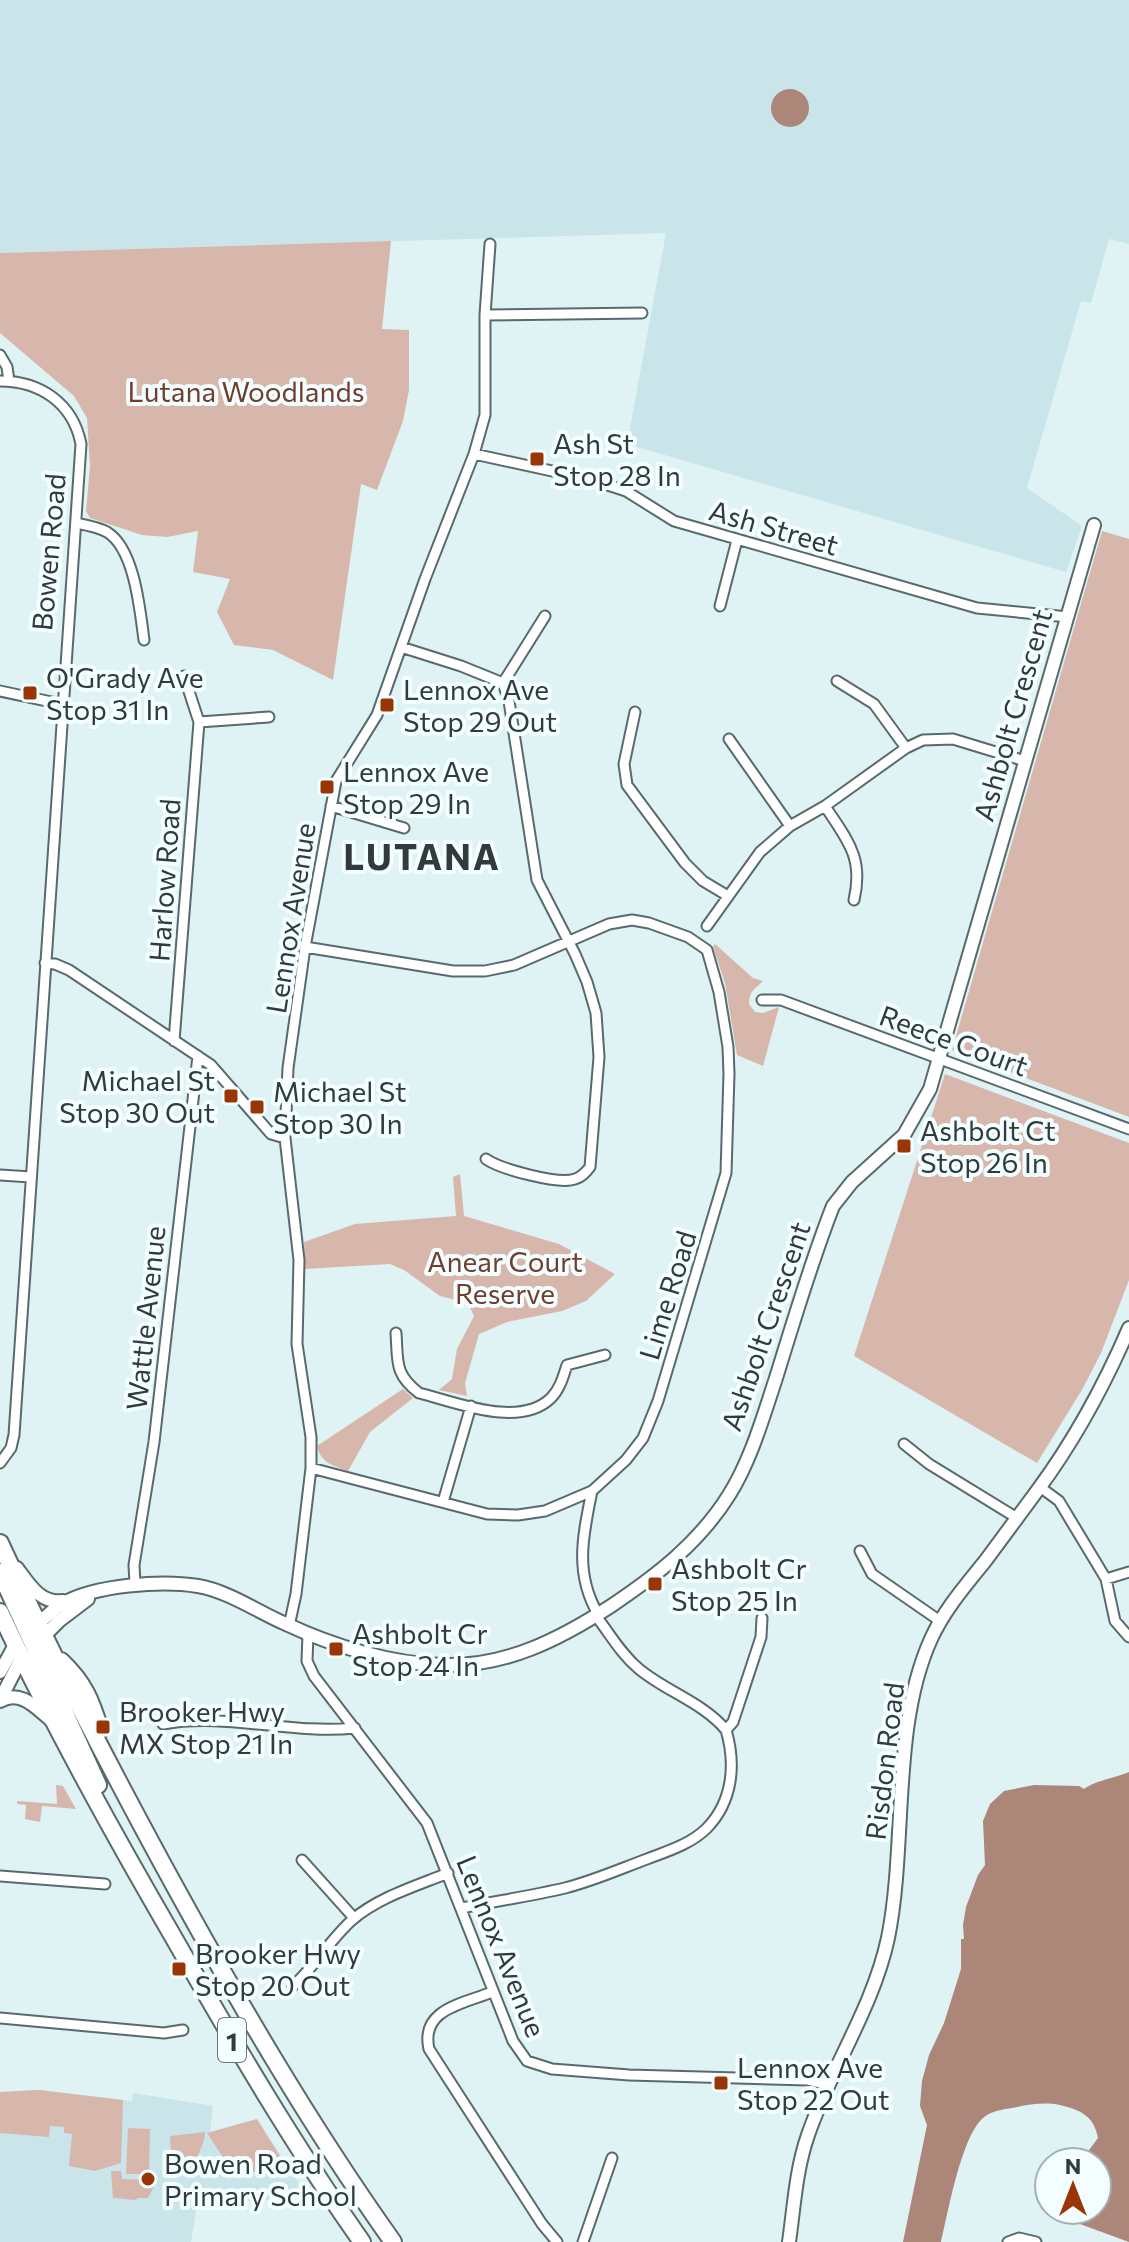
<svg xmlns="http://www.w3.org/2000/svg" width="1129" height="2242" font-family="Commissioner,sans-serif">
	<rect width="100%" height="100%" fill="#dff2f4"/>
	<path fill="#cae5e9" d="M 0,0 L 1129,0 L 1129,244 L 1109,239 L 1091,303 L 1081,301 L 1027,488 L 1082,526 L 1066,572 L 627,444 L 666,233 L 0,253 Z
		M 39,2090 L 132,2101 L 133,2093 L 213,2106 L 210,2132 L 257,2119 L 308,2197 L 197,2205 L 191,2242 L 0,2242 L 0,2092 Z"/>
	<path fill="#d7b7ac" d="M 391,241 L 382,329 L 409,330 L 409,390 L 403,421 L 377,490 L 361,484 L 333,680 L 273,650 L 234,645 L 217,612 L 230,579 L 193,572 L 198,531 L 167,537 L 142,535 L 90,518 L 86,511 L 90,466 L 87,418 L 74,396 L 0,333 L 0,253 Z
		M 1102,531 L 1129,539 L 1129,1117 L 952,1050 Z
		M 715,944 L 753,978 L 763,981 C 754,990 750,990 749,1004 L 755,1012 L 763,1013 L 779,1007 L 763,1066 L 737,1055 L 725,983 L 713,947 Z
		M 945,1074 L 1129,1143 L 1129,1280 L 1101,1353 L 1083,1388 L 1037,1463 L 854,1356 Z
		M 460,1174 L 464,1216 L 559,1244 L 615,1274 L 586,1301 L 562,1311 L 507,1322 L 479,1334 L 465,1383 L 467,1396 L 439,1390 L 452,1379 L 457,1349 L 474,1316 L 468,1303 L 440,1296 L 404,1270 L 390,1264 L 305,1269 L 304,1242 L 355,1224 L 456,1216 L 453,1177 Z
		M 403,1389 L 413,1398 L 370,1432 L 348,1471 C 332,1465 321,1463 317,1446 Z
		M 56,1785 L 63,1786 L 76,1809 L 42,1806 L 40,1822 L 25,1819 L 26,1805 L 17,1804 L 17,1801 L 57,1804 Z
		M 39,2090 L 123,2100 L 121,2163 L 95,2171 L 69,2166 L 72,2134 L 64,2133 L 64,2127 L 50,2126 L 49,2137 L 0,2133 L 0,2092 Z
		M 257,2119 L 283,2161 L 277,2164 L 264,2163 L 263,2173 L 230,2168 L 207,2133 Z
		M 128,2128 L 150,2129 L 149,2174 L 126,2174 Z
		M 205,2132 C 205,2144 198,2151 196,2163 L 177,2160 L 171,2151 L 170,2136 Z
		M 111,2171 L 121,2171 L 122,2179 L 157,2180 L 148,2198 L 138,2198 L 135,2200 L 113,2198 Z"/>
	<path fill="#ab8679" d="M771 108a19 19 0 1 1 38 0a19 19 0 1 1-38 0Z
		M 1129,1772 L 1129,2242 L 1069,2220 L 1056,2210 L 1097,2210 L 1097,2162 L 1080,2162 L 1098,2138 C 1094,2116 1081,2110 1060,2105 C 1045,2102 1031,2104 1017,2107 C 1007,2109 995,2110 987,2115 C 962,2129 948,2214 941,2242 L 903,2242 L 927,2125 L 920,2106 L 922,2081 L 929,2055 L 944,2023 L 961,1969 L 961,1939 L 964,1939 L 963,1925 L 966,1907 L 978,1875 L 985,1865 L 983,1821 L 990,1804 L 1004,1791 L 1034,1785 L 1079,1786 L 1084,1789 C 1092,1782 1117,1777 1129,1772 Z"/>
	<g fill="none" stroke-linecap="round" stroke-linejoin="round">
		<defs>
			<path id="street" d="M 485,315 L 642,313
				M 0,355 L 7,367 L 9,381
				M 0,381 C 40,381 73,403 81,444 L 14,1435 L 11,1448 L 0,1463
				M 474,454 L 589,479 L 626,491 L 674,521 L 977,608 L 1068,617
				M 76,523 C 86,525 98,527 107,532 C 135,549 140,611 144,640
				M 720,606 L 737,540
				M 401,647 L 461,666 L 503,683 L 509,701 L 537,880 L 575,954 L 587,982 L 596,1013 L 599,1057 L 590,1167 C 586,1172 582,1177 575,1179 C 559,1185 500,1169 486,1159
				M 837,681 L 874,704 L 906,748
				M 503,683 L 545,616
				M 0,691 L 61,704
				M 635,712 L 624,764 L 627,785 L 685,863 L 703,881 L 728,896
				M 199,722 L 269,717
				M 729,739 L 790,826
				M 331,806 L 404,828
				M 825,806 C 847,840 864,857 854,900
				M 707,926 L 760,852 L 790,826 L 825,806 L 906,748 L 923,740 L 953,739 L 1025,761
				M 305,947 L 453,971 L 485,971 L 514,965 L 609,924 L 632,920 L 649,923 L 688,937 L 707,950 L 719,992 L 728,1047 L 729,1074 L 726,1173 L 658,1401 L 643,1438 L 626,1460 L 592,1491 L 545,1511 L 518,1515 L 487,1514 L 311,1468
				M 45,963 L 55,964 L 69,970 L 211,1065 L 271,1134 L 285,1138
				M 762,1000 L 781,1000 L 1129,1129
				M 174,1041 L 199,722 L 184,676
				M 0,1175 L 31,1177
				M 396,1333 C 398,1361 394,1374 419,1393 C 456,1402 519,1429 551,1398 C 560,1389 563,1377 567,1365 L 605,1355
				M 904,1444 L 929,1464 L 1017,1518
				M 1040,1487 L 1059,1501 L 1106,1579 L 1115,1621 L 1129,1637
				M 592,1491 C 583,1535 574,1573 598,1614
				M 443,1502 L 471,1406
				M 860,1551 L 872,1574 L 940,1621
				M 1106,1579 L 1129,1572
				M 135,1584 L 134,1565 L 154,1442 L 198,1056
				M 596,1616 C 610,1634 621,1654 639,1669 C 667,1692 702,1702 726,1730
				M 289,1626 L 296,1594 L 311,1468 L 311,1437 L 297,1344 L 299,1260 L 285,1138 L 288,1068 L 305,947 L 336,781 L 377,715 L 425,579 L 474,454 L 485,415 L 485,315 L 490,244
				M 308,1634 L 307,1661 L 314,1676 L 427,1823 L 513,2041 L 527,2061 L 552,2069 L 629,2075 L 808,2080 L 829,2085
				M 163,1724 C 226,1712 291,1735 355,1728
				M 302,1860 L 354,1918
				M 0,1876 L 105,1884
				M 462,1908 C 496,1901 531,1896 565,1888 C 593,1881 620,1869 647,1859 C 668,1851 691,1844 707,1828 C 733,1801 736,1764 726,1730 L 733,1722 L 761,1637 L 762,1618
				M 293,1986 C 315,1966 330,1940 352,1920 C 379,1897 416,1886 448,1873
				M 492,1992 C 463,2004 420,2009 429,2049 L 542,2224 L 557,2242
				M 0,2018 L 164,2033 L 183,2030
				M 583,2242 L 612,2158
				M 1008,2242 L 1019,2238 L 1036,2242"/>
			<path id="secondary" d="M 17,1568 C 29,1584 40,1604 63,1601
				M 39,1623 C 46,1617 53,1609 62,1604 C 94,1585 162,1580 198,1586 C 228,1591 258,1612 286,1624 C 333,1646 391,1664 443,1665 C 506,1667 560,1639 611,1606 C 657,1575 699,1543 729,1495 C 751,1460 763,1417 776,1378 C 794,1320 811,1262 833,1206 L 852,1182 L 904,1135 L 930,1089 L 1094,525
				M 44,1636 L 59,1621 L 88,1599
				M 0,1672 L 15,1645
				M 0,1700 L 22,1657
				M 0,1701 C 21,1689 36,1708 52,1721
				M 789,2242 C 794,2207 796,2169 808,2135 C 831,2068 873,2008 888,1938 C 907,1844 891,1727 931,1639 C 944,1610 966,1585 986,1560 C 1003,1537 1020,1514 1037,1491 C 1074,1441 1104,1386 1129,1328"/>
			<path id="highway" d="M 0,1543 C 50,1652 105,1758 162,1863 C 233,1993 307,2121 393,2242
				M 0,1572 L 98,1785
				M 0,1612 C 51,1722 110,1828 171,1933 C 231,2038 292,2143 362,2242
				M 61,1661 C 84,1683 91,1700 100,1730"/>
		</defs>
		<use href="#street" stroke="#596a6c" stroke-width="13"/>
		<use href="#secondary" stroke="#596a6c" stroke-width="16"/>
		<use href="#highway" stroke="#596a6c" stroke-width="20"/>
		<use href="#street" stroke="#fff" stroke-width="9"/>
		<use href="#secondary" stroke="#fff" stroke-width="12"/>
		<use href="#highway" stroke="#fff" stroke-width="16"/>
	</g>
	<g fill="#9a3505" stroke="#f2feff" stroke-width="3">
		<rect x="529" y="451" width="16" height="16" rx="4"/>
		<rect x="22" y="685" width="16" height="16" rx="4"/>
		<rect x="379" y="697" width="16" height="16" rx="4"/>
		<rect x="319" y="779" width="16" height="16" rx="4"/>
		<rect x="223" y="1088" width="16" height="16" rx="4"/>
		<rect x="249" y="1099" width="16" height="16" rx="4"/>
		<rect x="896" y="1138" width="16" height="16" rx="4"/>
		<rect x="647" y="1576" width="16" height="16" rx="4"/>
		<rect x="328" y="1641" width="16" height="16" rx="4"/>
		<rect x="95" y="1719" width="16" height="16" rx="4"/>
		<rect x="171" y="1961" width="16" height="16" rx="4"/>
		<rect x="713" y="2075" width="16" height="16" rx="4"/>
		<circle cx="148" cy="2179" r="8"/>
	</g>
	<g text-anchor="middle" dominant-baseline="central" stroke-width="8" stroke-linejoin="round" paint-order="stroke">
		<rect fill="#f2feff" stroke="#6c7576" stroke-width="2" x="218" y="2018" width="28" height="44" rx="6"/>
		<g font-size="26" font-weight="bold" fill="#323a3b">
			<text x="232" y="2040">1</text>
		</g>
		<g font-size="28" fill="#723e2b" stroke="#f2feff">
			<text x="246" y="391">Lutana Woodlands</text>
			<text x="505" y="1261">Anear Court<tspan x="505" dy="32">Reserve</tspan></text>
		</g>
		<g font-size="28" fill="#323a3b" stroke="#f2feff" text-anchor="start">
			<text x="553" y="443">Ash St<tspan x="553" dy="32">Stop 28 In</tspan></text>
			<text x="46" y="677">O'Grady Ave<tspan x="46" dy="32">Stop 31 In</tspan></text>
			<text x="403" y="689">Lennox Ave<tspan x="403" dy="32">Stop 29 Out</tspan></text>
			<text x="343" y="771">Lennox Ave<tspan x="343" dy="32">Stop 29 In</tspan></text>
			<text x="215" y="1080" text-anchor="end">Michael St<tspan x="215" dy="32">Stop 30 Out</tspan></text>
			<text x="273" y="1091">Michael St<tspan x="273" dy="32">Stop 30 In</tspan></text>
			<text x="920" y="1130">Ashbolt Ct<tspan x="920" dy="32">Stop 26 In</tspan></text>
			<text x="671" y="1568">Ashbolt Cr<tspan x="671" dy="32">Stop 25 In</tspan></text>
			<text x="352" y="1633">Ashbolt Cr<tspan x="352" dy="32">Stop 24 In</tspan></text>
			<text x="119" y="1711">Brooker Hwy<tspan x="119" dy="32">MX Stop 21 In</tspan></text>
			<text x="195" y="1953">Brooker Hwy<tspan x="195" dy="32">Stop 20 Out</tspan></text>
			<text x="737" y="2067">Lennox Ave<tspan x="737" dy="32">Stop 22 Out</tspan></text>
			<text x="164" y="2163">Bowen Road<tspan x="164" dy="32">Primary School</tspan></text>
		</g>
		<g font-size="28" fill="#323a3b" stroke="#f2feff">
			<text transform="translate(774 527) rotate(16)">Ash Street</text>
			<text transform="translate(48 552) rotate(-85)">Bowen Road</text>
			<text transform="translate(1012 715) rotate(-74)">Ashbolt Crescent</text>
			<text transform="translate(164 880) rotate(-86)">Harlow Road</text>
			<text transform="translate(290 918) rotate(-81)">Lennox Avenue</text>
			<text transform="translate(954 1040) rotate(20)">Reece Court</text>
			<text transform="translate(667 1295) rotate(-73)">Lime Road</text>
			<text transform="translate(145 1318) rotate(-84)">Wattle Avenue</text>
			<text transform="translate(765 1326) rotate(-71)">Ashbolt Crescent</text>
			<text transform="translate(884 1761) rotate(-83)">Risdon Road</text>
			<text transform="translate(502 1946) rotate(68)">Lennox Avenue</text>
		</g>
		<g font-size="36" font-weight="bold" letter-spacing="2" fill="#323a3b" stroke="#f2feff">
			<text x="422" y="855">LUTANA</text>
		</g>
	</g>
	<g transform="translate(1073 2186)"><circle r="38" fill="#f2feff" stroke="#a5b0b1" stroke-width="2"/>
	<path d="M0-6L14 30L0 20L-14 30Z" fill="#9a3505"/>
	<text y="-12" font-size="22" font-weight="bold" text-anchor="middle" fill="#323a3b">N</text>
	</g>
</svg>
